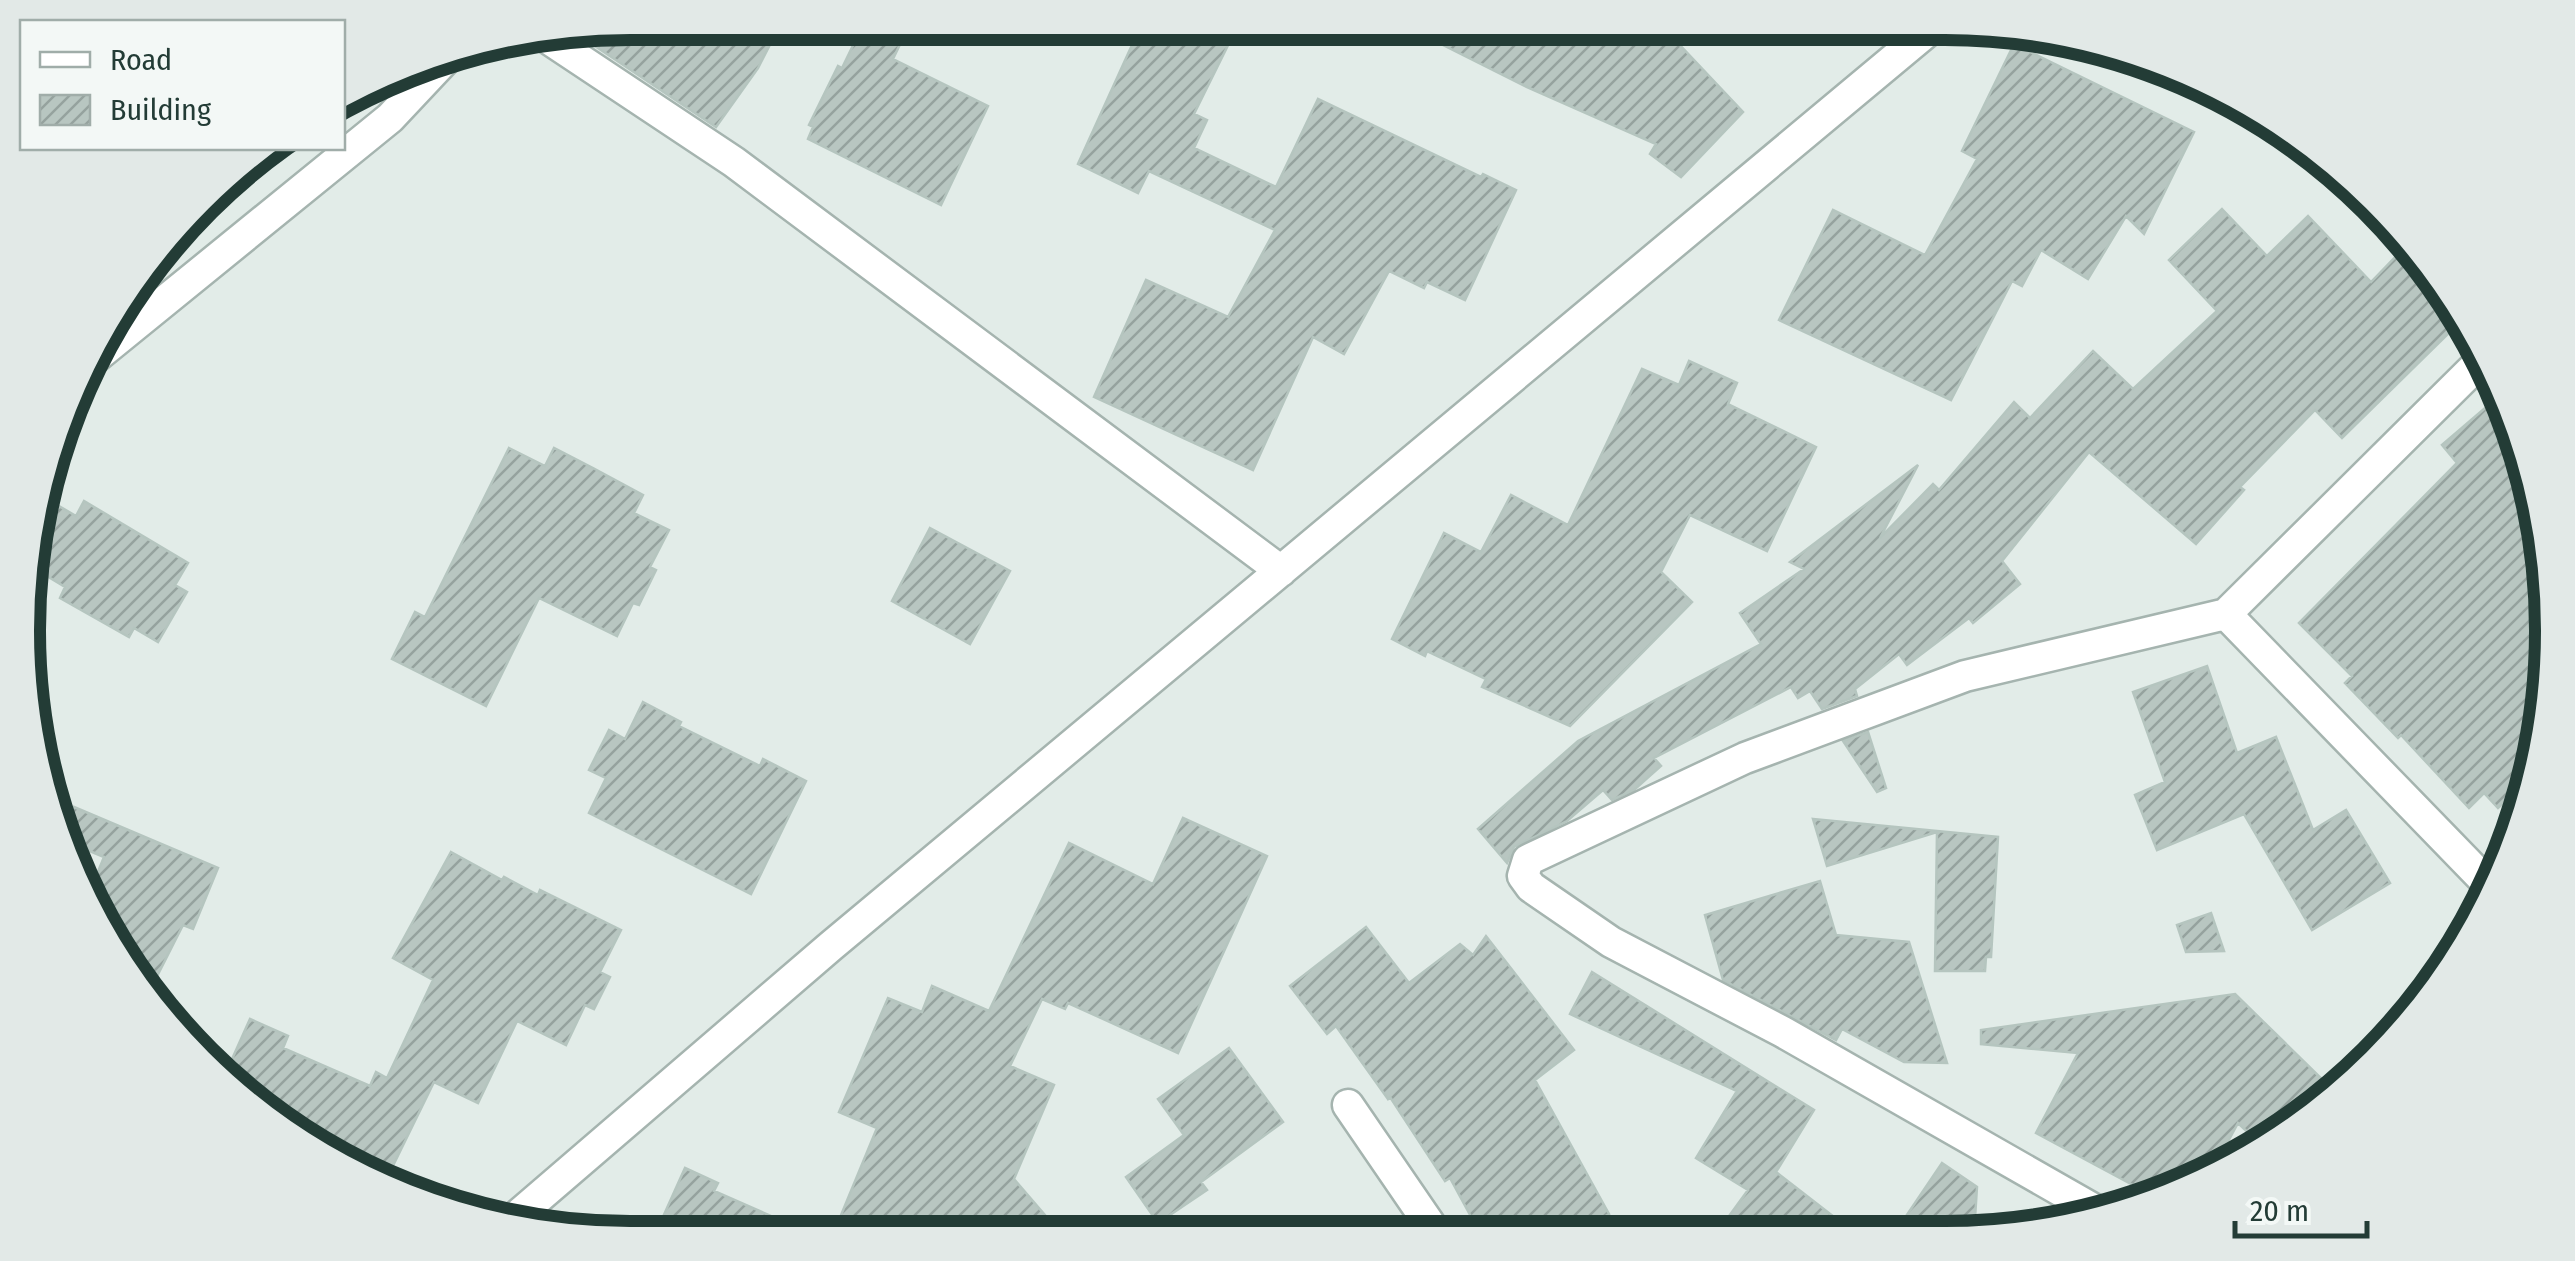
<svg xmlns="http://www.w3.org/2000/svg" width="2575" height="1261" font-family="'Fira Sans Condensed',sans-serif">
	<defs>
		<pattern id="building-hatch" width="6" height="6" patternUnits="userSpaceOnUse" patternTransform="scale(2.5)"><rect width="6" height="6" fill="#b8c6c1"/><path d="M-1 1l2-2M0 6l6-6M5 7l2-2" fill="none" stroke="#95a29e"/></pattern>
	</defs>
	<rect width="100%" height="100%" fill="#e2ece8"/>
	<path fill="url(#building-hatch)" stroke="#b5c5bf" stroke-width="2.5" d="M 630,22 L 664,23 L 781,23 L 758,68 L 716,127 L 574,32 Z
		M 864,23 L 902,40 L 893,59 L 988,106 L 941,205 L 808,139 L 813,127 L 809,125 L 838,66 L 842,68 Z
		M 1142,23 L 1239,23 L 1194,114 L 1207,120 L 1194,148 L 1276,187 L 1318,99 L 1481,177 L 1483,174 L 1516,190 L 1465,300 L 1427,282 L 1424,288 L 1389,271 L 1344,354 L 1313,337 L 1253,470 L 1094,397 L 1146,280 L 1228,317 L 1275,230 L 1149,171 L 1138,193 L 1078,164 Z
		M 1399,23 L 1659,23 L 1743,112 L 1681,177 L 1650,154 L 1656,144 L 1527,87 Z
		M 2014,44 L 2194,132 L 2144,234 L 2126,216 L 2088,279 L 2041,250 L 2022,286 L 2012,281 L 1951,400 L 1779,320 L 1833,210 L 1925,255 L 1977,159 L 1962,151 Z
		M 2222,209 L 2267,256 L 2308,216 L 2371,282 L 2403,249 L 2425,270 L 2457,325 L 2342,438 L 2315,410 L 2240,487 L 2244,490 L 2196,544 L 2089,452 L 2002,561 L 2020,584 L 1973,623 L 1969,618 L 1907,665 L 1899,654 L 1855,689 L 1857,696 L 1822,709 L 1810,691 L 1798,698 L 1791,687 L 1654,758 L 1661,766 L 1634,790 L 1612,800 L 1603,790 L 1567,821 L 1514,847 L 1507,863 L 1478,829 L 1578,741 L 1761,644 L 1740,613 L 1804,569 L 1790,562 L 1918,465 L 1880,538 L 1933,484 L 1939,490 L 2014,402 L 2030,418 L 2093,351 L 2133,389 L 2217,311 L 2169,260 Z
		M 1689,361 L 1737,383 L 1728,404 L 1816,447 L 1767,551 L 1690,515 L 1661,572 L 1692,602 L 1570,726 L 1482,687 L 1486,679 L 1427,651 L 1425,656 L 1392,639 L 1444,533 L 1481,552 L 1511,495 L 1568,525 L 1642,369 L 1679,385 Z
		M 2498,397 L 2520,435 L 2551,670 L 2520,788 L 2498,808 L 2484,793 L 2469,808 L 2401,735 L 2398,738 L 2345,683 L 2352,676 L 2299,623 L 2457,463 L 2442,445 Z
		M 509,448 L 545,466 L 554,448 L 593,468 L 643,495 L 634,513 L 669,530 L 650,567 L 656,570 L 639,605 L 633,603 L 617,636 L 539,598 L 486,706 L 392,659 L 415,612 L 425,617 Z
		M 40,495 L 76,516 L 84,501 L 188,563 L 175,585 L 187,592 L 158,642 L 134,628 L 129,637 L 60,598 L 65,587 L 42,573 L 49,560 L 33,550 L 34,511 Z
		M 930,528 L 1010,571 L 970,644 L 892,601 Z
		M 2207,666 L 2237,753 L 2276,737 L 2313,830 L 2346,810 L 2390,883 L 2312,930 L 2244,814 L 2157,850 L 2135,795 L 2165,782 L 2133,692 Z
		M 643,702 L 681,722 L 679,726 L 760,766 L 763,759 L 806,781 L 751,894 L 589,813 L 606,778 L 589,770 L 609,730 L 625,739 Z
		M 1868,732 L 1886,788 L 1877,792 L 1843,741 Z
		M 74,807 L 218,868 L 193,929 L 183,925 L 150,990 L 86,901 L 104,857 L 68,842 L 64,830 Z
		M 1183,818 L 1267,856 L 1178,1053 L 1068,1003 L 1065,1009 L 1042,999 L 1010,1066 L 1054,1085 L 1014,1179 L 1063,1236 L 832,1237 L 877,1128 L 839,1112 L 888,998 L 922,1012 L 932,986 L 989,1011 L 1069,843 L 1153,884 Z
		M 1813,819 L 1998,837 L 1991,957 L 1986,957 L 1985,971 L 1935,971 L 1937,832 L 1827,866 Z
		M 451,852 L 502,880 L 504,877 L 538,895 L 540,890 L 621,930 L 600,972 L 610,977 L 594,1009 L 585,1005 L 566,1045 L 517,1021 L 478,1103 L 434,1082 L 385,1182 L 362,1176 L 224,1077 L 250,1019 L 288,1036 L 283,1048 L 370,1086 L 376,1072 L 387,1078 L 433,980 L 393,958 Z
		M 1820,881 L 1836,935 L 1909,942 L 1947,1063 L 1904,1062 L 1842,1029 L 1836,1040 L 1723,980 L 1705,915 Z
		M 2211,913 L 2224,951 L 2186,952 L 2177,925 Z
		M 1366,927 L 1409,983 L 1460,944 L 1473,955 L 1486,936 L 1574,1050 L 1535,1080 L 1609,1214 L 1573,1235 L 1481,1235 L 1450,1178 L 1445,1181 L 1390,1097 L 1388,1099 L 1336,1026 L 1327,1034 L 1290,986 Z
		M 1592,972 L 1814,1110 L 1776,1172 L 1856,1234 L 1716,1234 L 1748,1190 L 1696,1158 L 1737,1091 L 1570,1014 Z
		M 2235,994 L 2329,1086 L 2292,1126 L 2260,1144 L 2238,1123 L 2211,1173 L 2177,1192 L 2157,1198 L 2036,1133 L 2078,1053 L 1981,1044 L 1981,1030 Z
		M 1229,1048 L 1283,1122 L 1201,1182 L 1207,1190 L 1158,1223 L 1126,1177 L 1184,1135 L 1158,1099 Z
		M 1942,1163 L 1977,1187 L 1974,1234 L 1894,1234 Z
		M 685,1168 L 718,1183 L 714,1191 L 819,1237 L 654,1237 Z"/>
	<g fill="none" stroke-linecap="round" stroke-linejoin="round">
		<defs>
			<path id="minor" d="M 546,37 L 734,162 L 1281,571
				M 91,361 L 390,118 L 452,52
				M 2226,614 L 2493,889
				M 1348,1105 L 1437,1235
				M 2100,1213 L 1783,1032 L 1611,942 L 1531,887 L 1523,876 L 1528,860 L 1745,758 L 1965,676 L 2226,614 L 2479,363
				M 516,1217 L 831,946 L 1936,24"/>
		</defs>
		<use href="#minor" stroke="#a5b4af" stroke-width="35"/>
		<use href="#minor" stroke="#fff" stroke-width="30"/>
	</g>
	<path d="M0 0H2575V1261H0ZM630 40H1945A590 590 0 0 1 2535 630V631A590 590 0 0 1 1945 1221H630A590 590 0 0 1 40 631V630A590 590 0 0 1 630 40Z" fill="#e2e9e7" fill-rule="evenodd"/>
	<path fill="none" stroke="#233c36" stroke-width="12" d="M630 40H1945A590 590 0 0 1 2535 630V631A590 590 0 0 1 1945 1221H630A590 590 0 0 1 40 631V630A590 590 0 0 1 630 40Z"/>
	<rect x="20" y="20" width="325" height="130" fill="#f3f8f6" stroke="#a0ada9" stroke-width="2.5"/>
	<rect x="40" y="52" width="50" height="15" fill="#ffffff" stroke="#a0ada9" stroke-width="2.5"/>
	<text x="110" y="70" font-size="30" fill="#233c36">Road</text>
	<rect x="40" y="95" width="50" height="30" fill="url(#building-hatch)" stroke="#a0ada9" stroke-width="2.5"/>
	<text x="110" y="120" font-size="30" fill="#233c36">Building</text>
	<path d="M2235 1221v15h132v-15" fill="none" stroke="#233c36" stroke-width="5"/>
	<text x="2250" y="1221" font-size="30" fill="#233c36" stroke="#f3f8f6" stroke-width="8" paint-order="stroke">20 m</text>
</svg>
